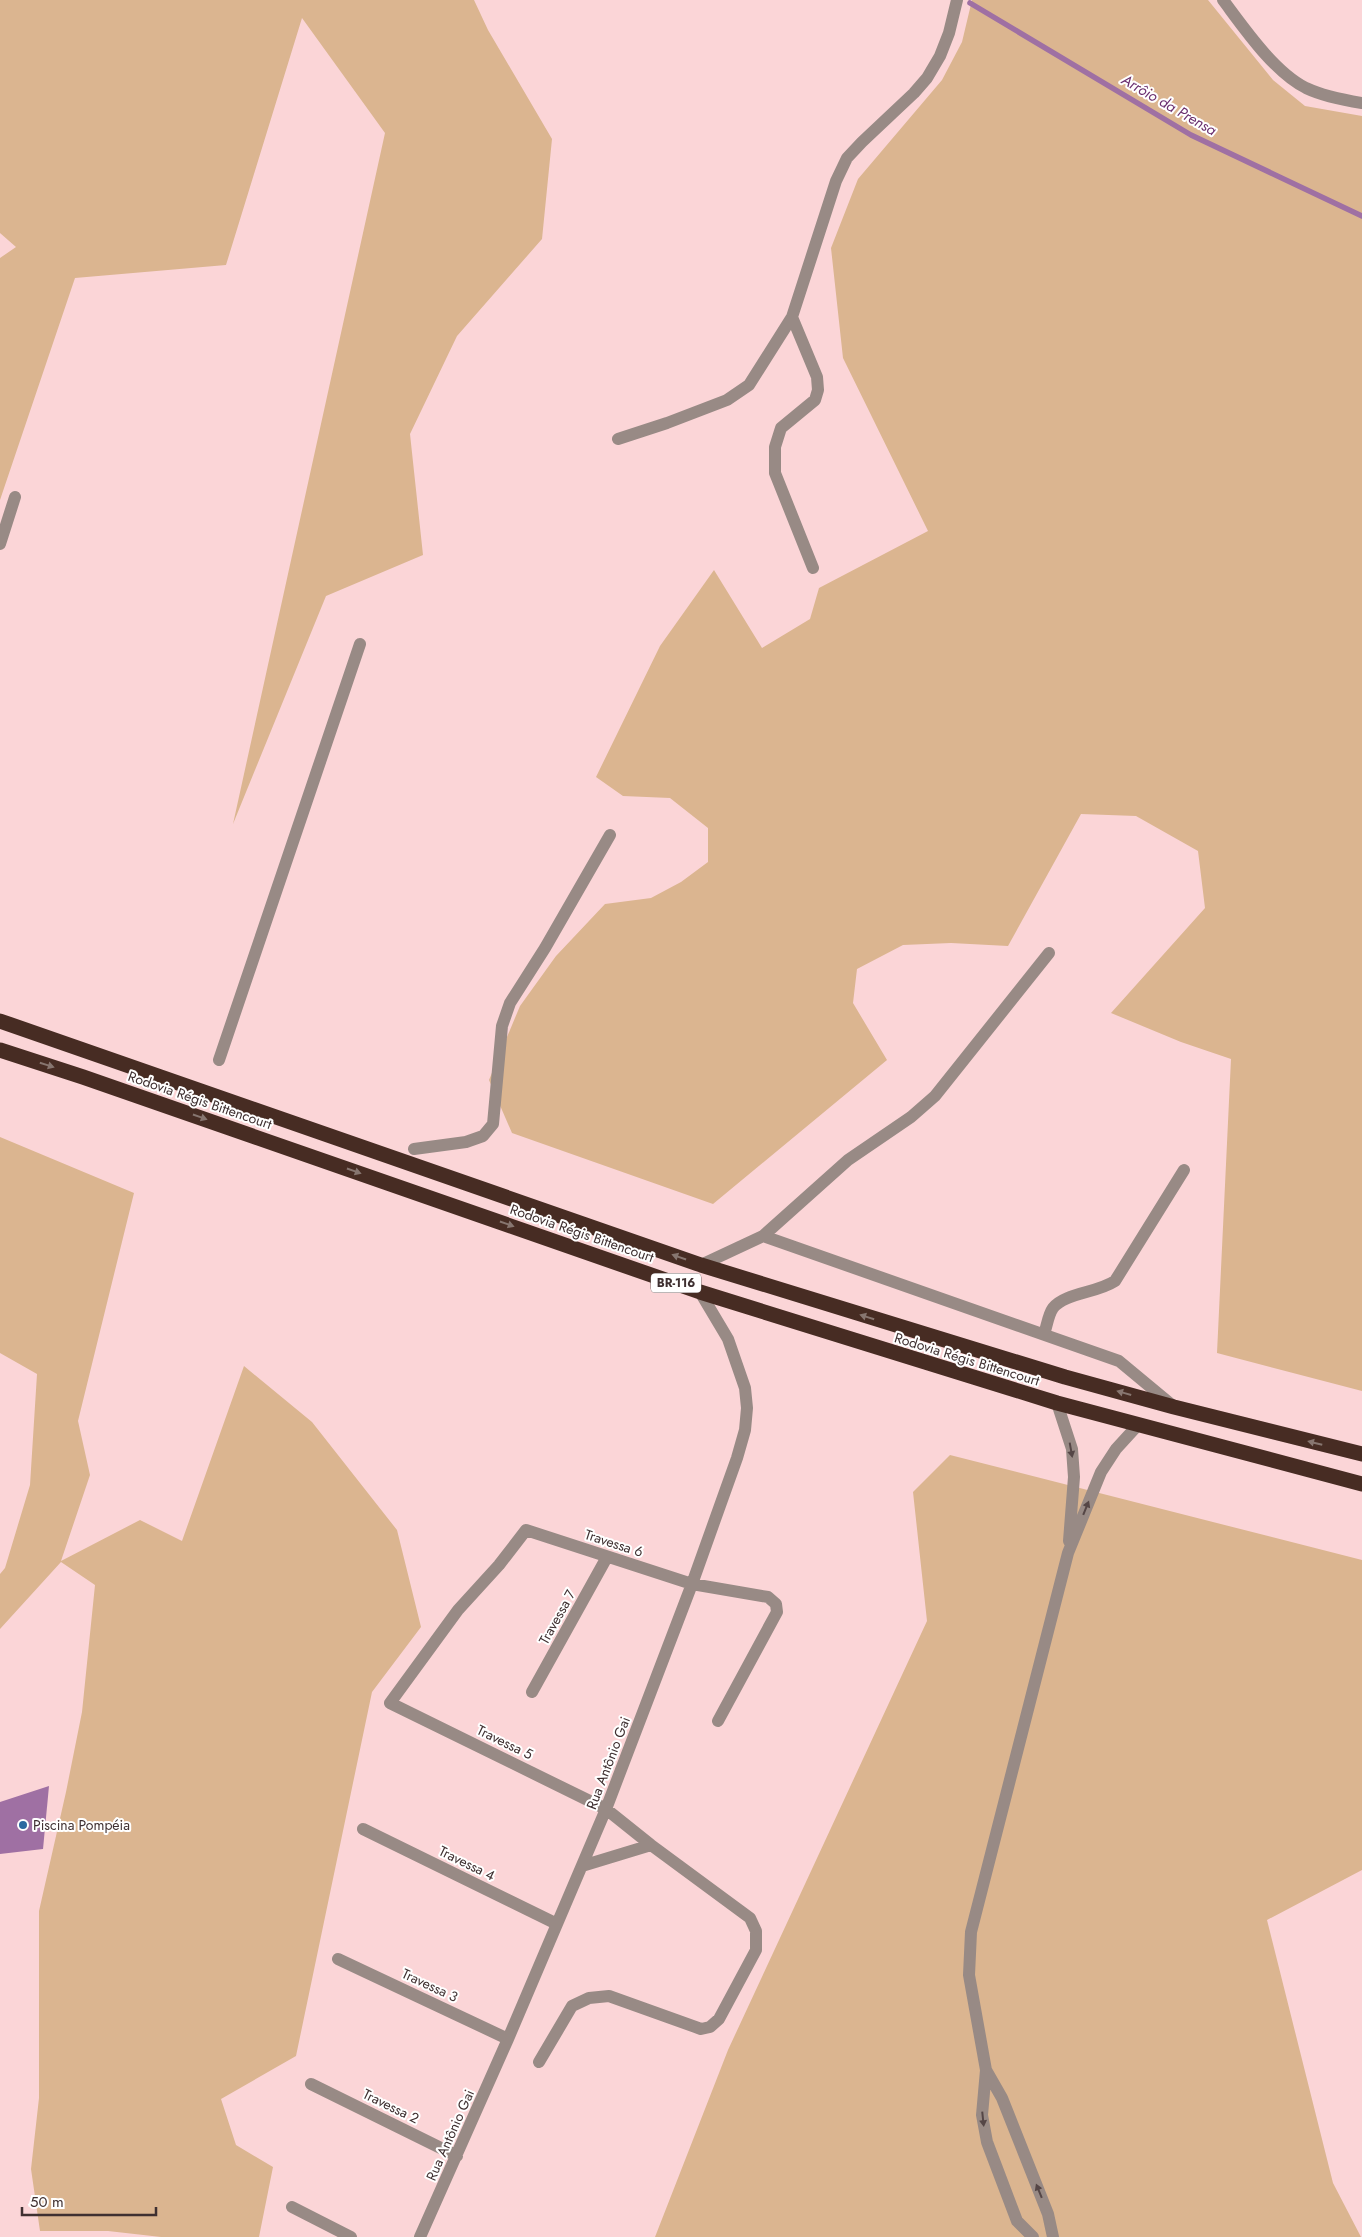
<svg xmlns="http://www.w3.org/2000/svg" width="1362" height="2237" font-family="Jost,sans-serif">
	<rect width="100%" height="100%" fill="#fbd5d7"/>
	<path fill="#dbb590" d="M 0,0 L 474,0 L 488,30 L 552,139 L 542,239 L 457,336 L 410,434 L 423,555 L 326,596 L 233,824 L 385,133 L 302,18 L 226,265 L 75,278 L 0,500 L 0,258 L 16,247 L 0,233 Z
		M 972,0 L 1208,0 L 1273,80 L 1305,106 L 1362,116 L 1362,1391 L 1217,1353 L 1231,1059 L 1181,1042 L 1111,1013 L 1205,908 L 1198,851 L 1136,816 L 1081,814 L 1008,946 L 951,943 L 903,945 L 857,969 L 853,1003 L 887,1060 L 713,1204 L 512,1133 L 489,1080 L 520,1006 L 556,956 L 605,904 L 651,898 L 681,882 L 708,862 L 708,828 L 670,798 L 623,796 L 596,777 L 660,646 L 714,570 L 762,648 L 810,619 L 819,588 L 928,531 L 843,358 L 831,248 L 858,179 L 942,80 L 962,42 Z
		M 0,1137 L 134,1193 L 78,1421 L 90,1475 L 61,1561 L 140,1520 L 182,1541 L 244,1366 L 312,1422 L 397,1530 L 421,1627 L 372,1692 L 296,2056 L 221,2099 L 236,2145 L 273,2167 L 259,2237 L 161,2237 L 108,2231 L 40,2231 L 31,2169 L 39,2098 L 39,1911 L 66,1792 L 82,1712 L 95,1585 L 61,1562 L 0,1629 L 0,1574 L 5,1568 L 30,1485 L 37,1374 L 0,1353 Z
		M 950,1455 L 1362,1560 L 1362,1870 L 1267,1920 L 1333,2183 L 1361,2237 L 655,2237 L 728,2050 L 927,1621 L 913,1492 Z"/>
	<path fill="#9f70a3" d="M 49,1786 L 43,1849 L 0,1854 L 0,1802 Z"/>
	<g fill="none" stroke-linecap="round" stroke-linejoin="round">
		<path stroke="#9f70a3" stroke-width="5.5" d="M 970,3 L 1191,135 L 1362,216"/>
		<path stroke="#988a85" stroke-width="12" d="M 1223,0 C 1244,28 1274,72 1306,88 C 1323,96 1343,100 1362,103
			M 792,317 L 817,377 L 818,390 L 815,400 L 781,428 L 775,447 L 775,473 L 813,568
			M 618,439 L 667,423 L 727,400 L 749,385 L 792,317 L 836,181 L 847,158 L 862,142 L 914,93 L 927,78 L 940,56 L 949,33 L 957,0
			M 0,544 L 15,497
			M 219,1060 L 360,644
			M 414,1149 L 466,1142 L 483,1136 L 493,1124 L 502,1026 L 510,1003 L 545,948 L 610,835
			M 763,1236 L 848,1160 L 911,1117 L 935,1096 L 1049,953
			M 701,1265 L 763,1236 L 1119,1361 L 1172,1405
			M 1044,1334 C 1047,1326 1048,1315 1053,1308 C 1065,1293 1097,1293 1115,1281 L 1184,1170
			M 1057,1403 L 1072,1449 L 1074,1477 L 1069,1541
			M 532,1692 L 607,1557
			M 363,1829 L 557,1924
			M 582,1866 L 651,1845
			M 338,1959 L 508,2039
			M 539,2062 L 572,2006 L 589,1998 L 609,1996 L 701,2029 L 710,2027 L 719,2019 L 756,1950 L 756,1931 L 750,1918 L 651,1845 L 606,1809 L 390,1703 L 458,1610 L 499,1565 L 526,1530 L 692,1584 L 768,1597 L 776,1604 L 777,1612 L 718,1721
			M 986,2070 L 1002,2098 L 1048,2214 L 1053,2237
			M 311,2084 L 457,2156
			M 292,2207 L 351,2237
			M 420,2237 L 508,2039 L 606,1809 L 692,1584 L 737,1458 L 745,1430 L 747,1408 L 745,1388 L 728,1339 L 700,1292
			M 1033,2237 L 1017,2221 L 987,2142 L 982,2115 L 986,2070 L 969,1975 L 971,1932 L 1068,1553 L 1101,1472 L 1116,1449 L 1137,1426"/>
		<path stroke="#472c23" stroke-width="15" d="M 0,1021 L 701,1265 L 1065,1377 L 1174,1407 L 1362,1454
			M 0,1050 L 83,1077 L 700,1292 L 1057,1403 L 1362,1484"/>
	</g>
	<defs><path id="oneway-solid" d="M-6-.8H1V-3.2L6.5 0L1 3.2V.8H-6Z" transform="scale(1.25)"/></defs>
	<g fill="#877670">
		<use href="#oneway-solid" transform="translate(47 1065) rotate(17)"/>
		<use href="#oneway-solid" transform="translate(200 1117) rotate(19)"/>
		<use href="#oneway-solid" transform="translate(354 1171) rotate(19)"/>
		<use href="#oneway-solid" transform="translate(507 1224) rotate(19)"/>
		<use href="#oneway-solid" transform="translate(679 1257) rotate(-161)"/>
		<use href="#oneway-solid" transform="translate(867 1317) rotate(-163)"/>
		<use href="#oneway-solid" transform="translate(1124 1393) rotate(-164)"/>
		<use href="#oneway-solid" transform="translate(1315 1443) rotate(-166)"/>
	</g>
	<g fill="#554646">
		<use href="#oneway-solid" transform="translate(1071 1450) rotate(80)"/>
		<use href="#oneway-solid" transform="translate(1086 1508) rotate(-68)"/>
		<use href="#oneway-solid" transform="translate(983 2119) rotate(84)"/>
		<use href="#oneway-solid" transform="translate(1039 2191) rotate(-112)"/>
	</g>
	<circle fill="#2b69a0" stroke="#fff" stroke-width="2" cx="23" cy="1825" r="5"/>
	<g text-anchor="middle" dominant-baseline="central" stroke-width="4" stroke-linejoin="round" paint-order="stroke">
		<rect fill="#fff" stroke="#796e6f" stroke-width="1" x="651" y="1273.5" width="50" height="19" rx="4"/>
		<g font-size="12" font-weight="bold" fill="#3f3031">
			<text x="676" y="1283">BR-116</text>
		</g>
		<g font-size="14" fill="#3f3031" stroke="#fff">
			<text transform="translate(200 1100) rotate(19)">Rodovia Régis Bittencourt</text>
			<text transform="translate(582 1233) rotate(19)">Rodovia Régis Bittencourt</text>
			<text transform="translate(967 1359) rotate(17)">Rodovia Régis Bittencourt</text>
			<text transform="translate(614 1543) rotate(18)">Travessa 6</text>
			<text transform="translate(557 1617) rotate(-61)">Travessa 7</text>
			<text transform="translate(505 1742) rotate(26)">Travessa 5</text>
			<text transform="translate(608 1763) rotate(-69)">Rua Antônio Gai</text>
			<text transform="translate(467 1863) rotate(26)">Travessa 4</text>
			<text transform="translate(430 1985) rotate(25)">Travessa 3</text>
			<text transform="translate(391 2106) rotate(26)">Travessa 2</text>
			<text transform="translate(450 2135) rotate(-66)">Rua Antônio Gai</text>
		</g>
		<g font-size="14" fill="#3f3031" stroke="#fff" text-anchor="start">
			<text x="33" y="1825">Piscina Pompéia</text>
		</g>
		<g font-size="15" font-style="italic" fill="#6a2f6f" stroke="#fff">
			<text transform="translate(1169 105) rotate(30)">Arrôio da Prensa</text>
		</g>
	</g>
	<path d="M22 2207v8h134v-8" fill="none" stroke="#3f3031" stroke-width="2.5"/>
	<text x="30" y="2207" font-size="15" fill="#3f3031" stroke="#ffffff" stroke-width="4" paint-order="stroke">50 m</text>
</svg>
